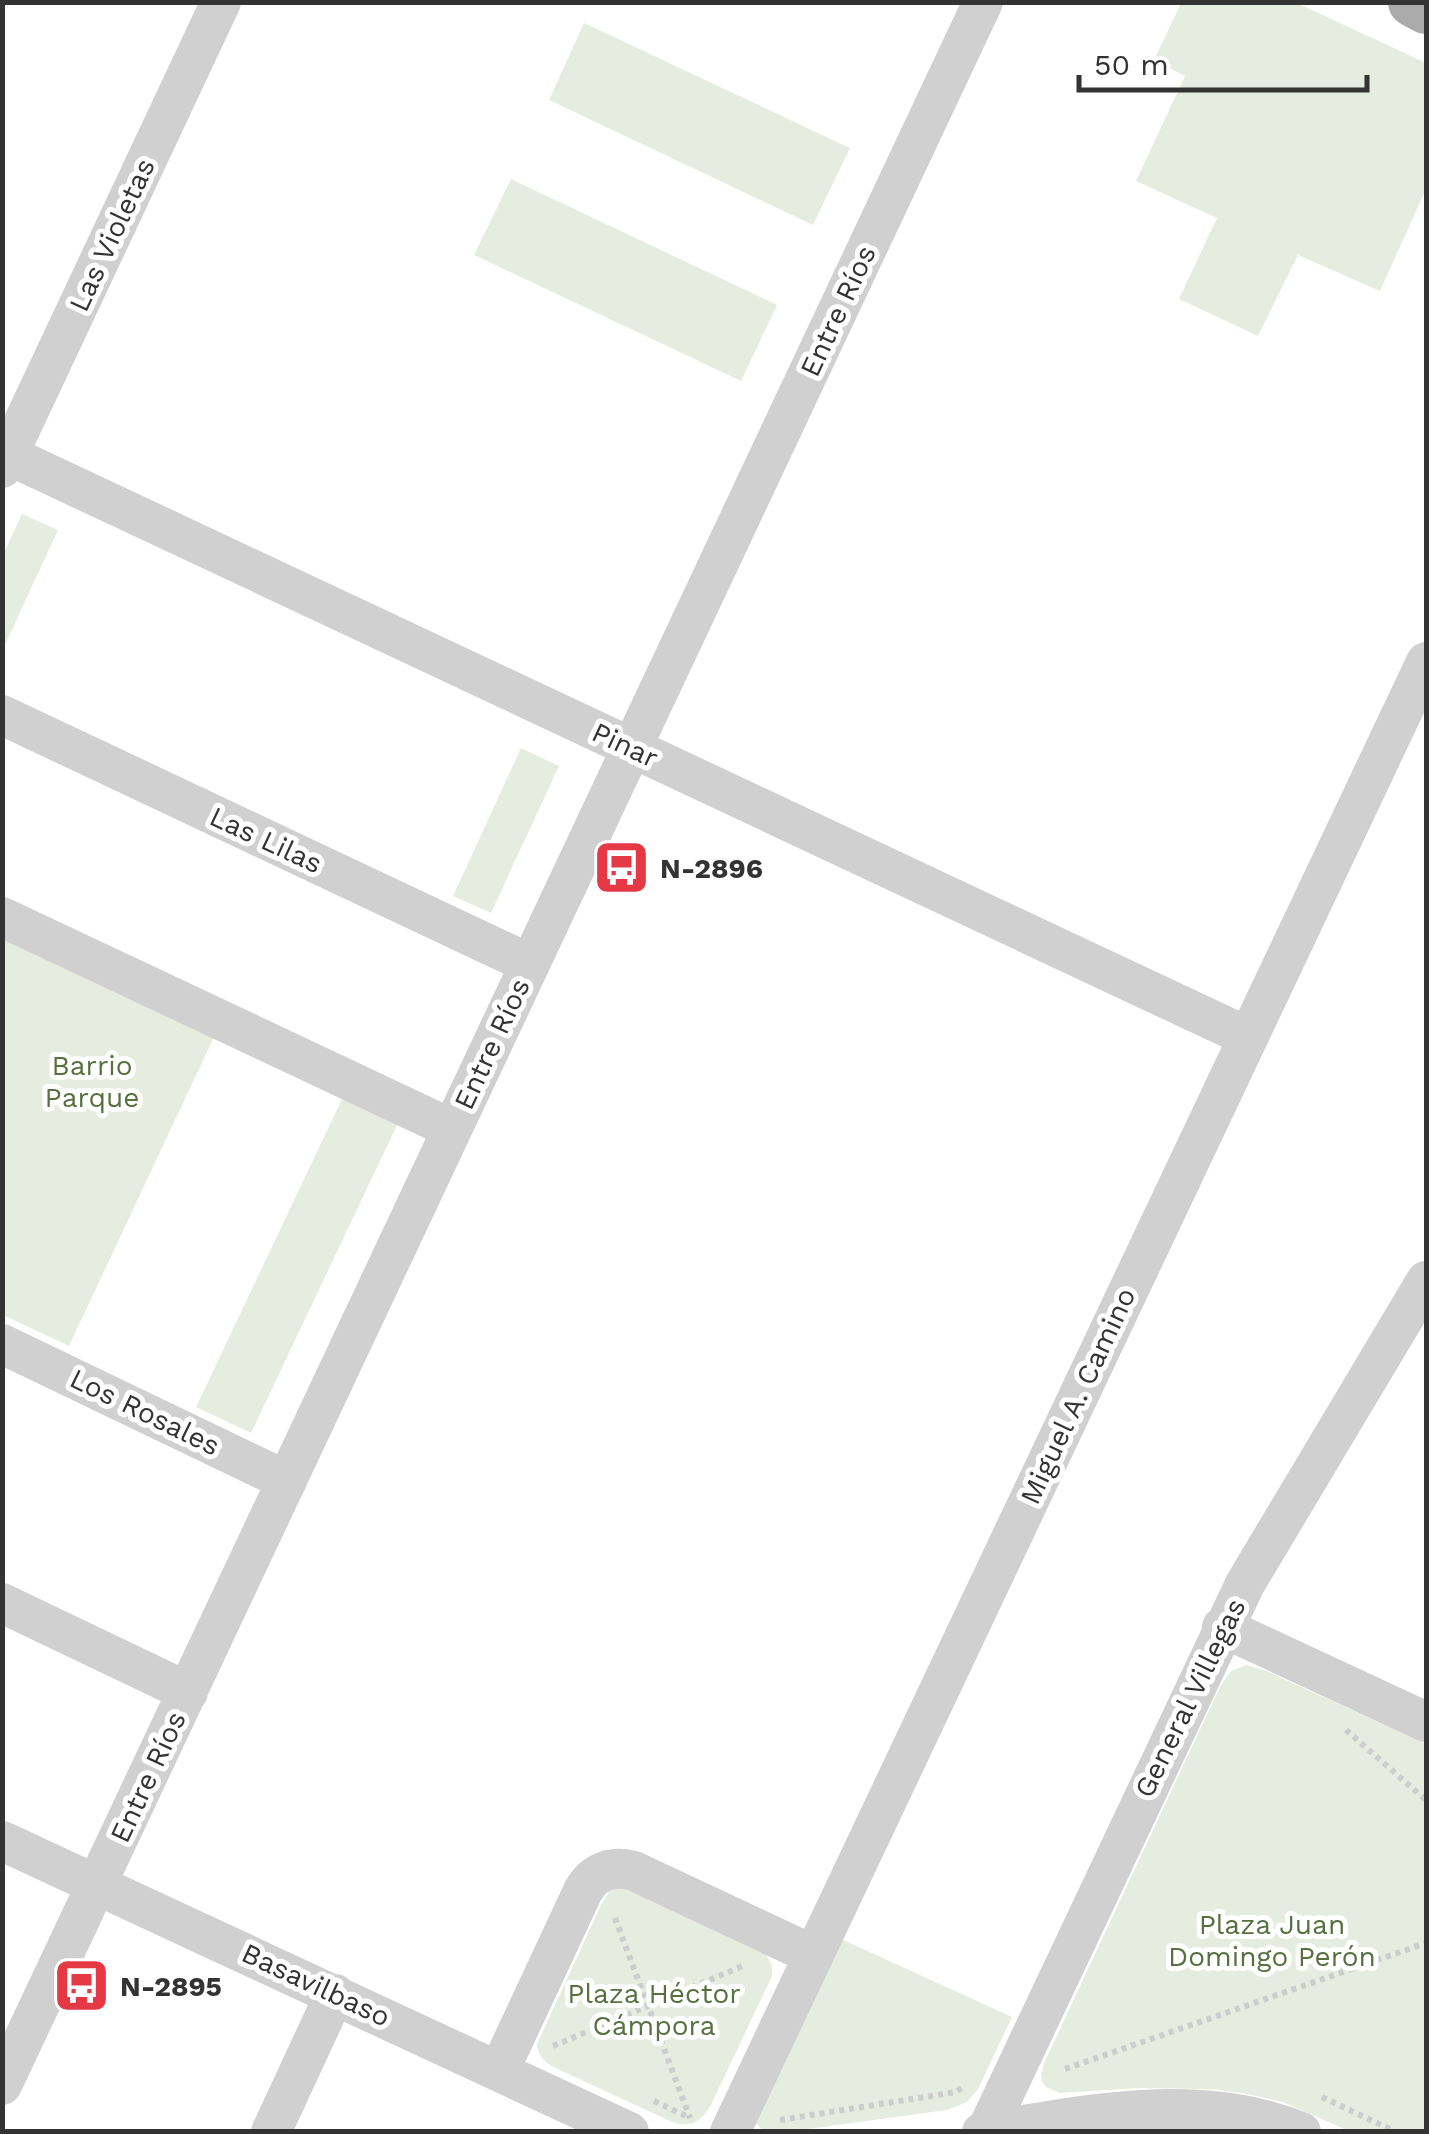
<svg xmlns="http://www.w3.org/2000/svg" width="1429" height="2134" font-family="'Work Sans',sans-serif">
	<rect width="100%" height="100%" fill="#fff"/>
	<path fill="#e6ecdf" d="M 1181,3 L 1297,3 L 1426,63 L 1426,189 L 1380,291 L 1298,255 L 1258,336 L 1179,299 L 1217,218 L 1136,181 L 1185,76 L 1154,60 Z
		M 584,23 L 850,148 L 813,225 L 549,100 Z
		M 511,179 L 777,305 L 741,381 L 474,255 Z
		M 22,514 L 58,530 L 3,649 L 3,555 Z
		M 521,748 L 559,766 L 491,913 L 453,896 Z
		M 3,937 L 214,1037 L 69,1346 L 3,1315 Z
		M 343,1097 L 398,1123 L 251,1433 L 196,1407 Z
		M 1246,1665 L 1264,1670 L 1426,1744 L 1426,2131 L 1349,2131 L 1283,2102 L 1248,2094 L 1212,2089 L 1139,2088 L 1060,2093 L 1046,2087 L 1042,2081 L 1041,2074 L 1045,2061 L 1220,1687 L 1231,1671 Z
		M 618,1888 L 625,1888 L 766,1955 L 772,1965 L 772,1976 L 711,2105 C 700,2123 690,2129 670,2121 L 551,2066 C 542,2059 538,2055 537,2044 L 602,1903 L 609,1892 Z
		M 839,1938 L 1012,2017 L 978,2089 L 967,2102 L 947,2110 L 786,2132 C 774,2131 764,2134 756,2123 Z"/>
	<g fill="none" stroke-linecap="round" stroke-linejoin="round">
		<path stroke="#cdcdcd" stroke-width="6" stroke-dasharray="5 5" stroke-linecap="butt" d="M 1346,1730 L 1426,1800
			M 615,1918 L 690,2118
			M 553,2046 L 745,1965
			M 1065,2069 L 1426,1943
			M 1322,2097 L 1396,2132
			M 654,2101 L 688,2117
			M 780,2120 L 956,2092 L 963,2087"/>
		<path stroke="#d0d0d0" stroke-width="40" d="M 2,452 L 1248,1037
			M 2,468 L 221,2
			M 2,715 L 530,964
			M 2,917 L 452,1129
			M 2,1344 L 287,1481
			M 2,1603 L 188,1692
			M 1222,1627 L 1426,1722
			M 2,1841 L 629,2132
			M 499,2071 L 583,1891 C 594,1871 613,1865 634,1871 L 813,1955
			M 2,2085 L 983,2
			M 271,2132 L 335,1994
			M 730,2132 L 1426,662
			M 982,2132 C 1087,2115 1199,2090 1301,2132
			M 986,2132 L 1245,1584 L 1426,1281"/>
		<path stroke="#ababab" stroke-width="50" d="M 1413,2 L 1426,9"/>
	</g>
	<defs>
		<symbol id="bus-square" viewBox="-11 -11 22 22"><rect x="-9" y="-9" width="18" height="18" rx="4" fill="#e63946" stroke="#fff"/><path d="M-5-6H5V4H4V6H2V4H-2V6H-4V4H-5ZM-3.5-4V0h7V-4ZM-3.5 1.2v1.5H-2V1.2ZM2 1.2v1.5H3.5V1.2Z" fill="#fff"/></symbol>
	</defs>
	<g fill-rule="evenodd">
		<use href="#bus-square" x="590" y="836" width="63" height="63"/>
		<use href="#bus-square" x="50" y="1954" width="63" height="63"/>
	</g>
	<g text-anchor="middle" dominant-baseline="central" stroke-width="10" stroke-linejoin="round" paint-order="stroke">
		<g font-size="28" fill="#333" stroke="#fff">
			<text transform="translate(112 235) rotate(-65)">Las Violetas</text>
			<text transform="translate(838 311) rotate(-65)">Entre Ríos</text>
			<text transform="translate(625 745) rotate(25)">Pinar</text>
			<text transform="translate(266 840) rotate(25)">Las Lilas</text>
			<text transform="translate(492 1044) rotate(-65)">Entre Ríos</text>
			<text transform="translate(1078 1396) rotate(-65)">Miguel A. Camino</text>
			<text transform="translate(145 1412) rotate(26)">Los Rosales</text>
			<text transform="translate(1190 1698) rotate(-64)">General Villegas</text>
			<text transform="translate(148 1777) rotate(-65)">Entre Ríos</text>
			<text transform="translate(316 1985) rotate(25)">Basavilbaso</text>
		</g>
		<g font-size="28" font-weight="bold" fill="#333" stroke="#fff" text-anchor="start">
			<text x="660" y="868">N-2896</text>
			<text x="120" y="1986">N-2895</text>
		</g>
		<g font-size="28" fill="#56703f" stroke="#fff">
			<text x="92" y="1065">Barrio<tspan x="92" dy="32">Parque</tspan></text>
			<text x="1272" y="1924">Plaza Juan<tspan x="1272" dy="32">Domingo Perón</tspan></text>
			<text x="654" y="1993">Plaza Héctor<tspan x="654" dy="32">Cámpora</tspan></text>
		</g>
	</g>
	<rect width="1429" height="2134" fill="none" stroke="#333333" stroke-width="10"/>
	<path d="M1079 75v15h288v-15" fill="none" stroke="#333333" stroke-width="5"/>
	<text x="1094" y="75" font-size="30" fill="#333333" stroke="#ffffff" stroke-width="8" paint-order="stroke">50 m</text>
</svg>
